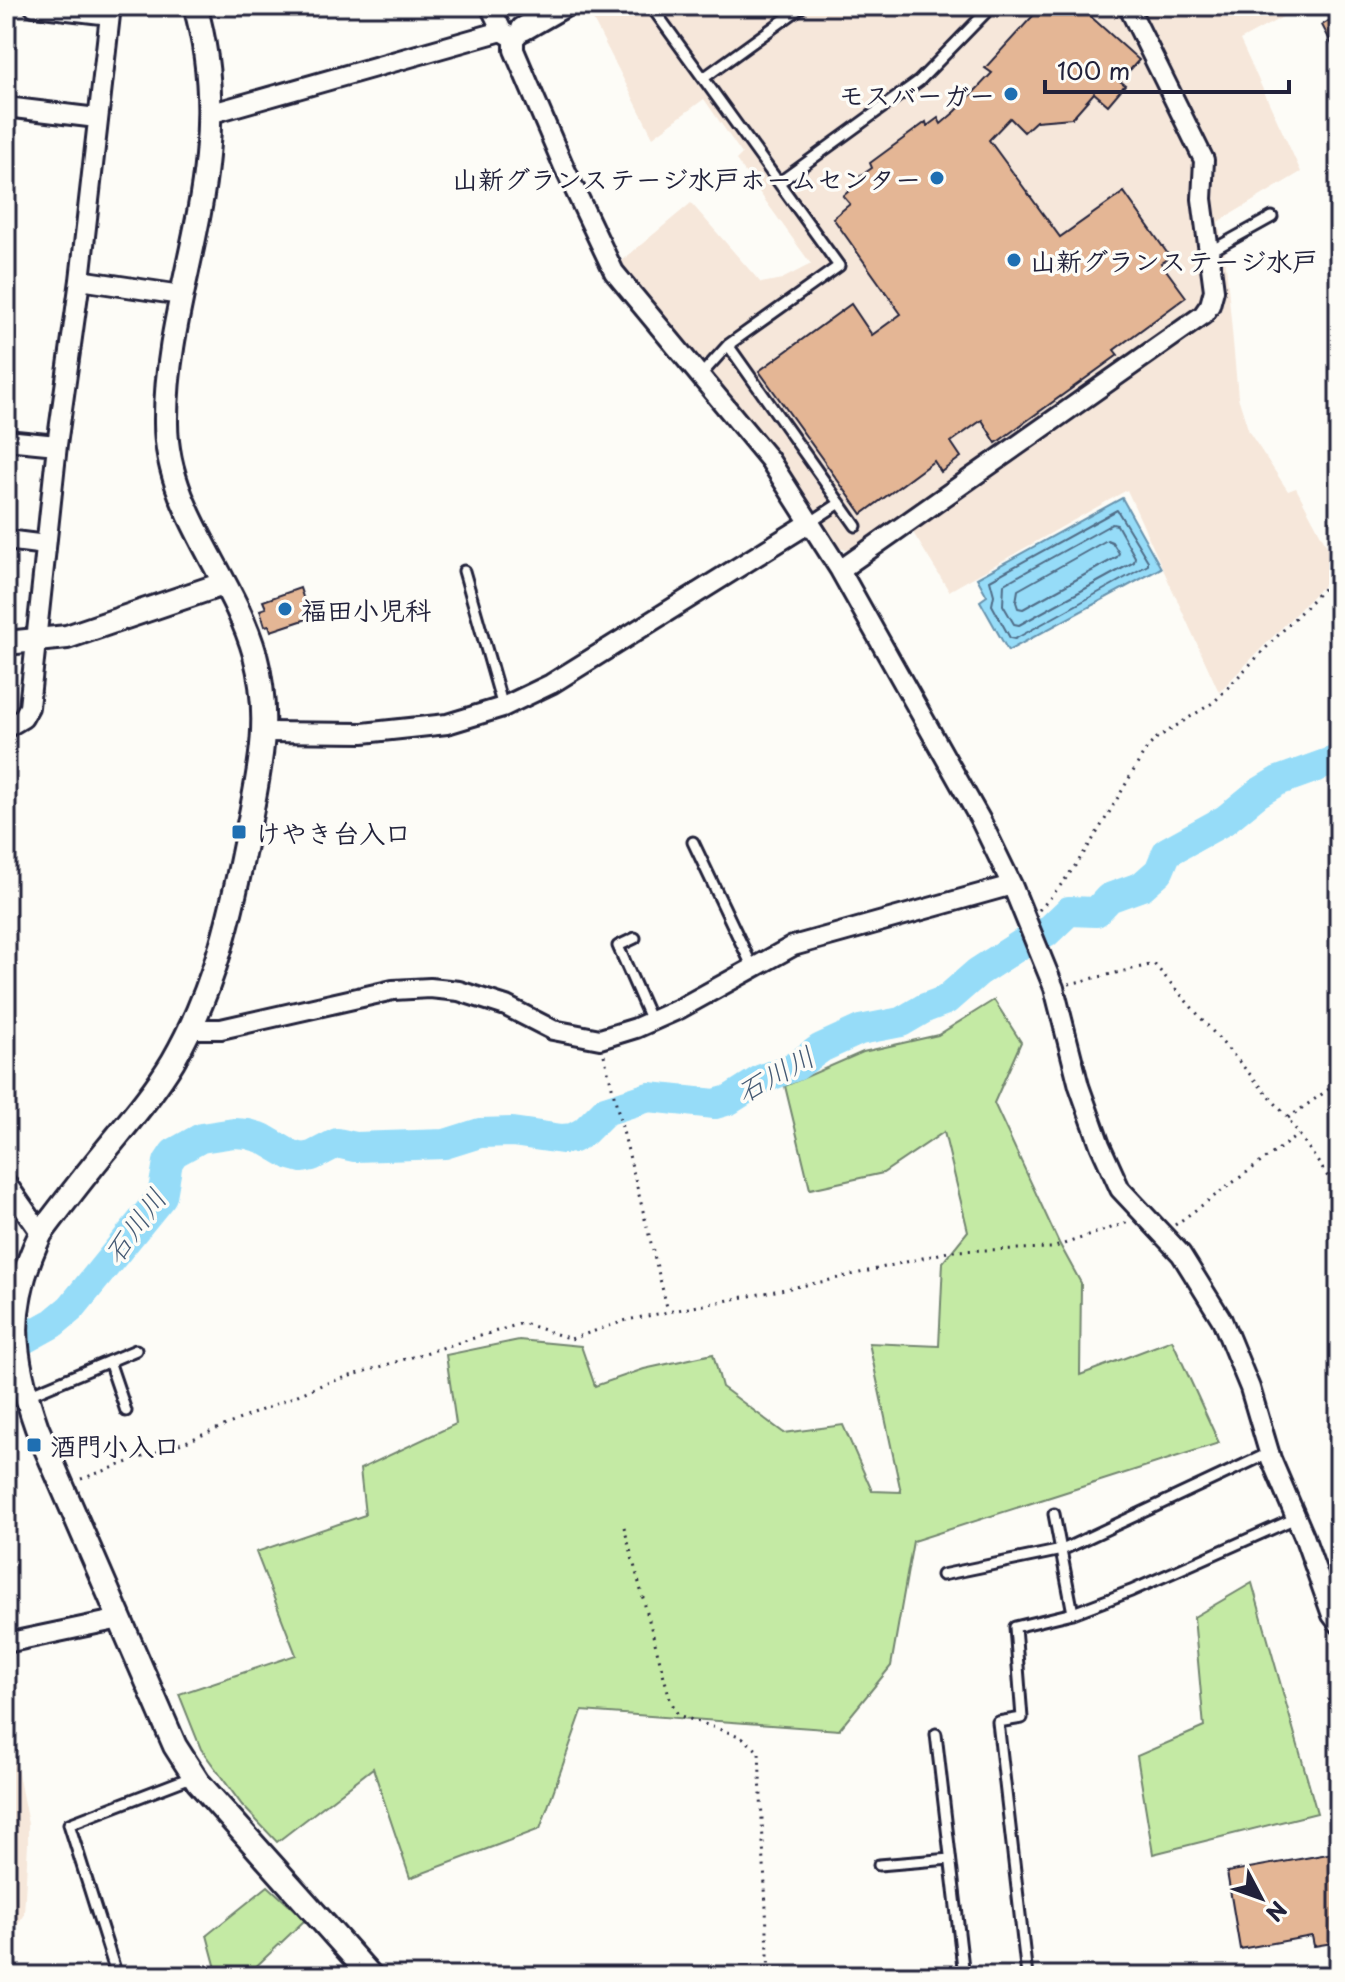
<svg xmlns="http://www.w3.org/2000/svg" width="1345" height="1982" font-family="'Playpen Sans','Klee One',sans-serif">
	<rect width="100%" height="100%" fill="#fdfcf7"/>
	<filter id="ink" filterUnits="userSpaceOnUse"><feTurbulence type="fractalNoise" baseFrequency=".0125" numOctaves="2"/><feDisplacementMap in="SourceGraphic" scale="16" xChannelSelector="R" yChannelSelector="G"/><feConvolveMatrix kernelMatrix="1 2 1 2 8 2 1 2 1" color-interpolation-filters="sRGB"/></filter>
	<g filter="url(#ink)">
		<path fill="#f6e7da" d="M 586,6 L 1303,6 L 1240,40 L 1301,172 L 1218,222 L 1225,254 L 1238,397 L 1249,432 L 1288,491 L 1296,488 L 1339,569 L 1219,692 L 1127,490 L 949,591 L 904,518 L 856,553 L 833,546 L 810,505 L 772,448 L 618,264 L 691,203 L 761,283 L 782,279 L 811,264 L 736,160 L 742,154 L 704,99 L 653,137 Z
			M 6,1713 L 28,1824 L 28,1844 L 24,1914 L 6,1945 Z"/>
		<path fill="#c4eaa4" stroke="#738670" stroke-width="2" d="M 994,1000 L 1021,1042 L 994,1103 L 1059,1243 L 1081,1283 L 1080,1375 L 1172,1340 L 1219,1443 L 913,1541 L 891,1666 L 839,1730 L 582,1711 L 540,1829 L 410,1878 L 373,1768 L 277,1842 L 242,1805 L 201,1749 L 179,1694 L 296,1655 L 256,1552 L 365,1515 L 360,1469 L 456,1424 L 446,1355 L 519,1340 L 581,1346 L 595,1386 L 644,1369 L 713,1354 L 722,1387 L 784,1433 L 843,1425 L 872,1491 L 901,1492 L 869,1343 L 939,1346 L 943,1262 L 968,1231 L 944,1132 L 883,1173 L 810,1189 L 785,1086 L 863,1052 L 938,1035 Z
			M 1252,1583 L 1317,1813 L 1153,1854 L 1137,1756 L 1204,1727 L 1194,1617 Z
			M 268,1886 L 305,1920 L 246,1976 L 218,1976 L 207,1935 Z"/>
		<path fill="#96dcf8" stroke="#6892ac" stroke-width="2" d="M 1122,498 L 1161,568 L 1008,651 L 980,601 L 987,596 L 977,578 Z"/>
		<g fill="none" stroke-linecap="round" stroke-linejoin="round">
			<path stroke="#506c87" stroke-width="2" d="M 1117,510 L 1148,561 L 1148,565 L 1015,639 L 1010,638 L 992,605 L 994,595 L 990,580 Z
				M 1112,524 L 1117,525 L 1135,557 L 1134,562 L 1019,625 L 1014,624 L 1003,605 L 1004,584 Z
				M 1107,540 L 1112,542 L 1119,553 L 1117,557 L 1023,609 L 1018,608 L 1016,602 L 1018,590 Z"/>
			<path stroke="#96dcf8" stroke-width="30" d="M 6,1349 L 53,1323 L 71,1308 L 162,1196 L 168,1162 L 174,1153 L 201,1138 L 234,1133 L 248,1134 L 262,1138 L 291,1155 L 302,1158 L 312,1156 L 337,1143 L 355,1147 L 445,1144 L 480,1133 L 512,1132 L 562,1139 L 573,1138 L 584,1132 L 605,1111 L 649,1097 L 715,1104 L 729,1100 L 762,1079 L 796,1066 L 821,1048 L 860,1030 L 901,1022 L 925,1008 L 946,1000 L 978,972 L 1023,943 L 1046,933 L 1069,911 L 1096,912 L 1109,898 L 1142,886 L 1159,871 L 1167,852 L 1225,820 L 1258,793 L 1278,781 L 1339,759"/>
		</g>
		<path fill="#e4b695" stroke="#22223b" stroke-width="2" d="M 1042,6 L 1079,6 L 1139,60 L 1120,81 L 1125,85 L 1108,105 L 1094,93 L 1072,118 L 1036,121 L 1024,132 L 1010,118 L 989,140 L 1060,237 L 1124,192 L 1170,257 L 1161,263 L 1186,297 L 1114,350 L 1118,355 L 996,443 L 982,420 L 951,442 L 961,457 L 941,472 L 934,461 L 862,514 L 759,371 L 851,304 L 872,335 L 901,314 L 833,218 L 850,204 L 843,196 L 862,180 L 859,177 L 872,168 L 870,163 L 926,122 L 927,126 L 938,118 L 941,124 L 956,111 L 992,73 L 985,68 Z
			M 1339,15 L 1339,58 L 1322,25 Z
			M 300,588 L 310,618 L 271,631 L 269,625 L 265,626 L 260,610 L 266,608 L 263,601 Z
			M 1339,1852 L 1339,1942 L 1314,1946 L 1312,1936 L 1240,1949 L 1227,1872 Z"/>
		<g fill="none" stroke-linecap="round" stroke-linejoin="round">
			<defs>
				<path id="service" d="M 651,6 L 839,266 L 728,345 L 700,376
					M 705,77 L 803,6
					M 780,182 L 919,81 L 992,6
					M 1209,252 L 1272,217
					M 728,345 L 856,526
					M 811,522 L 840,503
					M 464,571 L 503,707
					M 693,842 L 753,968
					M 635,938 L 618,946 L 651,1021
					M 109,1361 L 126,1411
					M 26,1396 L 136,1350
					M 942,1575 L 1062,1550 L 1269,1453
					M 1073,1613 L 1131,1591 L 1296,1518
					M 936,1734 L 964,1976
					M 879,1865 L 950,1859
					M 117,1976 L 69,1824 L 194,1776
					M 1027,1976 L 998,1722 L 1022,1718 L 1015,1627 L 1073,1613 L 1054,1514"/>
				<path id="minor" d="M 34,6 L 110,15
					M 490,6 L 502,31 L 512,37
					M 523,29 L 514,39 L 514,50 L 564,167 L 614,272 L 769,459 L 840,570 L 981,821 L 1012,885 L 1054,988 L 1079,1086 L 1100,1145 L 1120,1189 L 1181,1254 L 1222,1320 L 1250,1388 L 1271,1459 L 1304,1536 L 1332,1615 L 1339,1624
					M 6,107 L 97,118
					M 209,114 L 502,31
					M 80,280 L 181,295
					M 6,440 L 57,445
					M 6,540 L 46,545
					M 840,570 L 1203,315 L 1210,305 L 1214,290 L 1202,199 L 1204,160 L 1128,6
					M 6,728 L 23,718 L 29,707 L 57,445 L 80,280 L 111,6
					M 265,732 L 363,733 L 447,724 L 503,707 L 551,684 L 811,522
					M 190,1029 L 221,1029 L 393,990 L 430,988 L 459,991 L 506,1006 L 553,1030 L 600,1039 L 636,1028 L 679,1009 L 793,946 L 1012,885
					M 6,1183 L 41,1233
					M 6,1643 L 120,1619"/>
				<path id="tertiary" d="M 195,6 C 209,54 212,107 207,156 C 199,246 165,332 166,423 C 166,510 233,575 255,655 C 271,715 261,764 249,824 C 233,907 216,987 173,1061 C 155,1091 132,1118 110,1145 C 86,1174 63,1204 41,1233 C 6,1305 11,1355 37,1428 L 175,1746 L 198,1782 L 371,1976
					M 523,29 L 563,6
					M 6,643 L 67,637 L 223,584"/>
			</defs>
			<use href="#service" stroke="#22223b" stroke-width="15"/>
			<use href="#minor" stroke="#22223b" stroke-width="24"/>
			<use href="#tertiary" stroke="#22223b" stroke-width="28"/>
			<path stroke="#22223b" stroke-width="3" stroke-dasharray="2 6" stroke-linecap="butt" d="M 1039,910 C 1084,863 1113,804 1147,748 L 1157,738 L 1214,702 L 1339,572
				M 1069,984 L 1154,964 L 1288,1118 L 1339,1193
				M 604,1055 L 668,1311
				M 1288,1118 L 1339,1082
				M 1175,1225 L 1298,1135
				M 81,1479 L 188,1441 L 324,1384 L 523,1323 L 571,1339 L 627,1320 L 826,1281 L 952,1251 L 1052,1248 L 1129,1222
				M 624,1527 L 670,1699 L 678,1715 L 742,1737 L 759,1752 L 769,1976"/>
			<use href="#service" stroke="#fdfcf7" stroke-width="9"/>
			<use href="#minor" stroke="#fdfcf7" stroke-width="18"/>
			<use href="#tertiary" stroke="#fdfcf7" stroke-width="22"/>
		</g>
	</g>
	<g fill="#1f6fb2" stroke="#fdfcf7" stroke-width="3">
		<circle cx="1011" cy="94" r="8"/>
		<circle cx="937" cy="178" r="8"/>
		<circle cx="1014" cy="260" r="8"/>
		<circle cx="285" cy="609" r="8"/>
		<rect x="231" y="824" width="16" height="16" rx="4"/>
		<rect x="26" y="1437" width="16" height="16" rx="4"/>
	</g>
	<g text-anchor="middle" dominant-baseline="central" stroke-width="7" stroke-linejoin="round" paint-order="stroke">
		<g font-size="26" font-weight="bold" fill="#22223b" stroke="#fdfcf7" text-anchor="start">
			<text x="995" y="94" text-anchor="end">モスバーガー</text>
			<text x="921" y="178" text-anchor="end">山新グランステージ水戸ホームセンター</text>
			<text x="1030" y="260">山新グランステージ水戸</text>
			<text x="301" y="609">福田小児科</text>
			<text x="255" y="832">けやき台入口</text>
			<text x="50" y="1445">酒門小入口</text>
		</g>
		<g font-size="28" font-style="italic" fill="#455a74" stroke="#fdfcf7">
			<text transform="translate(775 1073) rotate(-29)">石川川</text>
			<text transform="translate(134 1225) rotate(-54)">石川川</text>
		</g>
	</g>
	<rect width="1345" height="1982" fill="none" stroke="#fdfcf7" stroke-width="32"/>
	<rect x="16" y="16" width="1313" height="1950" fill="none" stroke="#22223b" stroke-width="3" filter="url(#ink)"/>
	<g transform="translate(1261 1898) rotate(131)" stroke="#fdfcf7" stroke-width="6" paint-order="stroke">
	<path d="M0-6L14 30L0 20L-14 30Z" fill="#22223b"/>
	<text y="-12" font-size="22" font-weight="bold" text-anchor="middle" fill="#22223b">N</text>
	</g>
	<path d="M1045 80v12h244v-12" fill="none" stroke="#22223b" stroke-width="4"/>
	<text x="1057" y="80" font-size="24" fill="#22223b" stroke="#fdfcf7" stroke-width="6" paint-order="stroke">100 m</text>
</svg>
